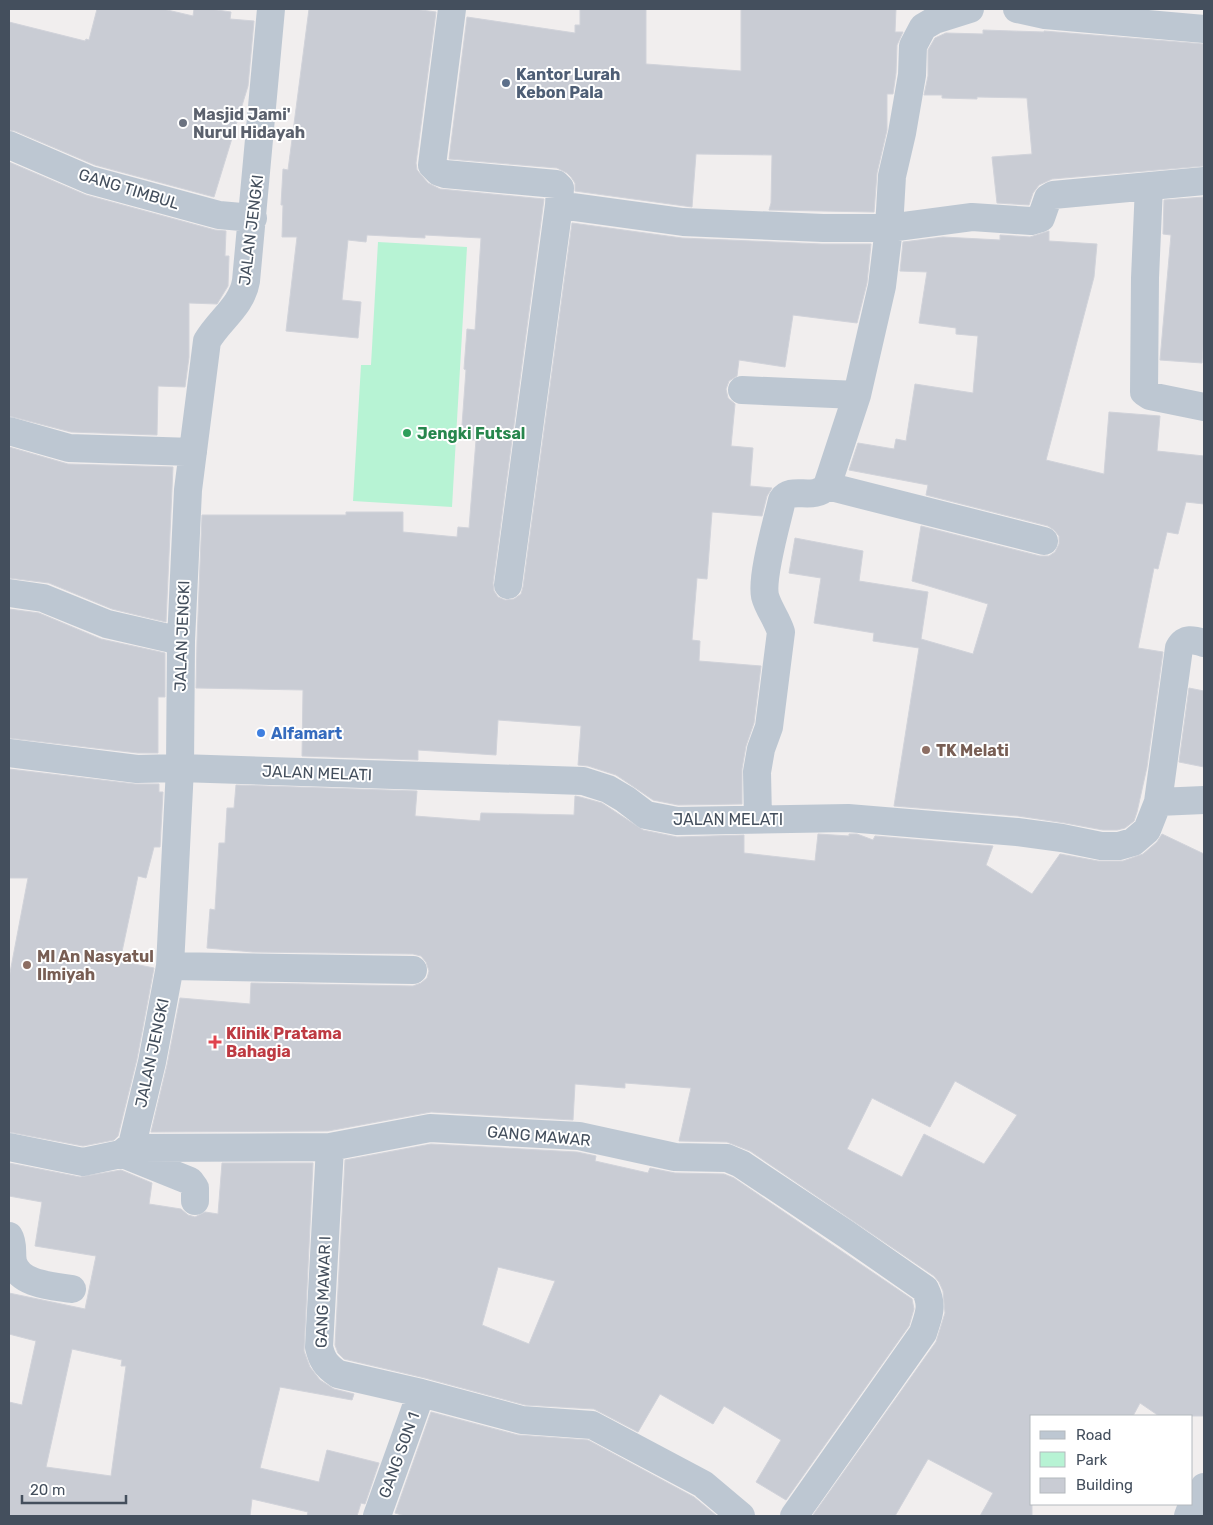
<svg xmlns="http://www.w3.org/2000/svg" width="1213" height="1525" font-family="Rubik,sans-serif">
	<rect width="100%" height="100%" fill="#f1eeee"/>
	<path fill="#b7f3d4" d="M 378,242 L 467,247 L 452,507 L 353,501 L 361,365 L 371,365 Z"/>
	<path fill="#c9ccd4" stroke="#d1d3da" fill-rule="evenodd" d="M 97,9 L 163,9 L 193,16 L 194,9 L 210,9 L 231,12 L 230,19 L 254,21 L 248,86 L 214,197 L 95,165 L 15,131 L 9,130 L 9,22 L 85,41 L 86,39 L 89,40 Z
		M 309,9 L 414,9 L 436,12 L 416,163 L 417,170 L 428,183 L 440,189 L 544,199 L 493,583 L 494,591 L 498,597 L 505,600 L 514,599 L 521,594 L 523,587 L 572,223 L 682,238 L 822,244 L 871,244 L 867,283 L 857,323 L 793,315 L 785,367 L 739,360 L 737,376 L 729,381 L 726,389 L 728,398 L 735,404 L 731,446 L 753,448 L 750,486 L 772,488 L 767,496 L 762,516 L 712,512 L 707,579 L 697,578 L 692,640 L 700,641 L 699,661 L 761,666 L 754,723 L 746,746 L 742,769 L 742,804 L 678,805 L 653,800 L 634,787 L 616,775 L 588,766 L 578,765 L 581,726 L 498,720 L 496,755 L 418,750 L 418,760 L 302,756 L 303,690 L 196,688 L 197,641 L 202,515 L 346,515 L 346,512 L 403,512 L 403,532 L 457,537 L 458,527 L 469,528 L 476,440 L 461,439 L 466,370 L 464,369 L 467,329 L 475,330 L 481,238 L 425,235 L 425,238 L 367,235 L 366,242 L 348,240 L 342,300 L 361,302 L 358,338 L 286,331 L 297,237 L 282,237 L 283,205 L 281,205 L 283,169 L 288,170 Z
		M 580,9 L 646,9 L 646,64 L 741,71 L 741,9 L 896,9 L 895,32 L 903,32 L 897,45 L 896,73 L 893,94 L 887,94 L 887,130 L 877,173 L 874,212 L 769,210 L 771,203 L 772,155 L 696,154 L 692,207 L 575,191 L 575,183 L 571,177 L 567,173 L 557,168 L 449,159 L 467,17 L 575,33 L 575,25 L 580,25 Z
		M 983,30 L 1044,32 L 1044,31 L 1204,44 L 1204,166 L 1052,179 L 1039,185 L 1033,193 L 1029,205 L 997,203 L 992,157 L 1032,154 L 1027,98 L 977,97 L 977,99 L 942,98 L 942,95 L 924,95 L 928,76 L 928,50 L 935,38 L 946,33 L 983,34 Z
		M 9,162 L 86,195 L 215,230 L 226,231 L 225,256 L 229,256 L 228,286 L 217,304 L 189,303 L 189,357 L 185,387 L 158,386 L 157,435 L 71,432 L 9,416 Z
		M 1204,197 L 1204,336 L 1202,363 L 1160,360 L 1171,235 L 1163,234 L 1164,200 Z
		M 1049,231 L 1049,241 L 1097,244 L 1094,277 L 1046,460 L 1104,474 L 1109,412 L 1160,416 L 1157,451 L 1204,456 L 1204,504 L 1186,502 L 1178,534 L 1167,532 L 1158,569 L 1154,568 L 1138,648 L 1163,652 L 1147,767 L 1137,812 L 1134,821 L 1125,828 L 1117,830 L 1103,830 L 1065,823 L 1018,816 L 894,806 L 919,648 L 873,641 L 874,633 L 814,623 L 821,578 L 789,573 L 795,538 L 863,551 L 859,581 L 928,592 L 921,639 L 973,654 L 988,604 L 912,581 L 921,526 L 1040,556 L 1049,556 L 1055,552 L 1059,544 L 1059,536 L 1054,530 L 1048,526 L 926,495 L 928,485 L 849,470 L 858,443 L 894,449 L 896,439 L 906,441 L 915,384 L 973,393 L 978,336 L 956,334 L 956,328 L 919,323 L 927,272 L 900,271 L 903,242 L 943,237 L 1000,240 L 1000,235 L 1030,237 Z
		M 9,447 L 68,464 L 173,467 L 166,622 L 112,609 L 49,583 L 9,578 Z
		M 9,609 L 39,613 L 101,639 L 165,653 L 165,697 L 158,697 L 158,753 L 138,753 L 9,738 Z
		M 1189,688 L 1204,691 L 1204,767 L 1179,762 Z
		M 9,769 L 135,784 L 159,784 L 159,792 L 163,792 L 160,847 L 154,847 L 146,878 L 138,876 L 120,961 L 154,968 L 137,1059 L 118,1136 L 114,1140 L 83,1146 L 9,1132 L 9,978 L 28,878 L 9,878 Z
		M 236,785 L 417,791 L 415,816 L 480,821 L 481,813 L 574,815 L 575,796 L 580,797 L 602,803 L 643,830 L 677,837 L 744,835 L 744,853 L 815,861 L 818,834 L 849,836 L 849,834 L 857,834 L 873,840 L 875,836 L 993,846 L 986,865 L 1032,894 L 1060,854 L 1098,861 L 1123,861 L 1143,854 L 1157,842 L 1162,834 L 1204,854 L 1204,1416 L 1159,1416 L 1140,1403 L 1133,1416 L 1032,1416 L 1032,1516 L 980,1516 L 993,1493 L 928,1459 L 895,1516 L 815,1516 L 813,1515 L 936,1342 L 945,1313 L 943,1291 L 939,1282 L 934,1276 L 750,1151 L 727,1142 L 679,1141 L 691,1088 L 625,1083 L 625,1088 L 575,1084 L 573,1120 L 431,1112 L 328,1131 L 151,1132 L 167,1065 L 180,998 L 250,1004 L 251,983 L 413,986 L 421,983 L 427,978 L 429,971 L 426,962 L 421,956 L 413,954 L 253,952 L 207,948 L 210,909 L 215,910 L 219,843 L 225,843 L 227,808 L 234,808 ZM 955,1081 L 1017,1115 L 984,1164 L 924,1134 L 902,1177 L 847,1149 L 872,1098 L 930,1127 Z
		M 431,1144 L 577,1152 L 596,1156 L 595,1161 L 648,1173 L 650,1168 L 675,1173 L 724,1174 L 734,1178 L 912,1299 L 914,1309 L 909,1326 L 786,1500 L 756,1482 L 781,1440 L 724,1406 L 713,1424 L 660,1394 L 638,1432 L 594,1409 L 525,1405 L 425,1378 L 344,1359 L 338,1353 L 335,1345 L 345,1160 ZM 498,1267 L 555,1281 L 529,1344 L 482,1325 Z
		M 9,1163 L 80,1177 L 121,1170 L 152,1183 L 149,1204 L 181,1209 L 188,1215 L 195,1217 L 205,1212 L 218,1214 L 222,1163 L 313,1163 L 304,1351 L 310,1367 L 320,1380 L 334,1389 L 354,1394 L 352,1400 L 280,1387 L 260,1468 L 319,1482 L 327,1450 L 379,1463 L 365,1504 L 361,1503 L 357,1516 L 307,1516 L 308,1512 L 252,1499 L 250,1516 L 9,1516 L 9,1402 L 22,1405 L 36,1341 L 9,1334 L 9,1293 L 85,1309 L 96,1256 L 35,1246 L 42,1202 L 9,1196 ZM 72,1349 L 122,1360 L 121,1366 L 126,1366 L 111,1476 L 46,1467 Z
		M 431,1412 L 518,1435 L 588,1440 L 694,1497 L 717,1516 L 405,1516 L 395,1513 Z"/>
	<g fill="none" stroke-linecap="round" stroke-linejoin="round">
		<path stroke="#bdc7d2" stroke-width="28" d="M 452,9 L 432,165 L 439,172 L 445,174 L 556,184 L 560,188 L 559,205 L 683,222 L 823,228 L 889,228 L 972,217 L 1031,221 L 1041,218 L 1048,198 L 1053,195 L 1204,181
			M 970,9 L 935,20 L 923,27 L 913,46 L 912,75 L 902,133 L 892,176 L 889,228 L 882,286 L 857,395 L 827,486 L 1044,541
			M 1017,9 L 1045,15 L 1204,29
			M 9,145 L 90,180 L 219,215 L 253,218
			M 1149,186 L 1145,278 L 1144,392 L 1150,396 L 1204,407
			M 742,390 L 857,395
			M 9,431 L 69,448 L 193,452
			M 508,585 L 559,205
			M 9,593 L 43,598 L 107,624 L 181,641
			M 9,753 L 137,769 L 180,768 L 583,781 L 608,789 L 625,799 L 646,815 L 677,821 L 848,818 L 1017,832 L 1062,838 L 1101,846 L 1119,846 L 1133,842 L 1147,830 L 1158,802 L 1179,648 C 1185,637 1194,640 1204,643
			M 1158,802 L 1204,800
			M 758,819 L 757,772 L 761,749 L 769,727 L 781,632 C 777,619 768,608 765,596 C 761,576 777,522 782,500 C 792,485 813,502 827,486
			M 170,966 L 413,970
			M 132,1145 L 140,1148 L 330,1147 L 430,1128 L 579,1136 L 675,1157 L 727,1158 L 741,1164 L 846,1234 L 925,1289 C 934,1307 928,1316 923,1333 L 794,1516
			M 9,1147 L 83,1162 L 121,1154 L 132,1145 L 152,1062 L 170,966 L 180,768 L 181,641 L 188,490 L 207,341 C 219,320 242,306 246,281 L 271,9
			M 330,1147 L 319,1347 C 322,1360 326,1366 338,1374 L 421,1393 L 522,1420 L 592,1425 L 703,1484 L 741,1516
			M 123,1154 L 190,1181 L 195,1188 L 195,1201
			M 9,1236 C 14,1244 11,1253 13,1262 C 19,1285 53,1286 72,1289
			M 377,1516 L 421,1393
			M 1188,1516 L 1191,1508 L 1204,1487"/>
	</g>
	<circle fill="#5c6f8a" stroke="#fff" stroke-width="2" cx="506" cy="83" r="5"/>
	<circle fill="#6b7280" stroke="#fff" stroke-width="2" cx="183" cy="123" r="5"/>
	<circle fill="#2e9e5b" stroke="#fff" stroke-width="2" cx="407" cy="433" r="5"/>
	<circle fill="#3f7fe0" stroke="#fff" stroke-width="2" cx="261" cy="733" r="5"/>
	<g fill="#8d6e63" stroke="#fff" stroke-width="2">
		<circle cx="926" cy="750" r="5"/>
		<circle cx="27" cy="965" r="5"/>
	</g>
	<path fill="#e0444e" stroke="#fff" stroke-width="2" d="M212.5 1034.5h5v5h5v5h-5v5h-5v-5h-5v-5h5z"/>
	<g text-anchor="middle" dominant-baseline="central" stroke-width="4" stroke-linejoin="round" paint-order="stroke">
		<g font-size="16" font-weight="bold" fill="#4e5e75" stroke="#fff" text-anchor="start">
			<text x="516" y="74">Kantor Lurah<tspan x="516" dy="18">Kebon Pala</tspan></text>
		</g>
		<g font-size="16" font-weight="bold" fill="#5b616d" stroke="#fff" text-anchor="start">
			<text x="193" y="114">Masjid Jami'<tspan x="193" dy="18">Nurul Hidayah</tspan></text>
		</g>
		<g font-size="16" fill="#444f5d" stroke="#fff">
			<text transform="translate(129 189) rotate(17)">GANG TIMBUL</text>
			<text transform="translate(251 230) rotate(-83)">JALAN JENGKI</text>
			<text transform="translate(182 636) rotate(-88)">JALAN JENGKI</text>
			<text transform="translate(317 773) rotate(2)">JALAN MELATI</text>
			<text x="728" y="819">JALAN MELATI</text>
			<text transform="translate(152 1053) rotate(-78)">JALAN JENGKI</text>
			<text transform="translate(539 1136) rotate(5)">GANG MAWAR</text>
			<text transform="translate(323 1292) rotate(-88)">GANG MAWAR I</text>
			<text transform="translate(399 1455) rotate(-70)">GANG SON 1</text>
		</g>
		<g font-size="16" font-weight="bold" fill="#27864d" stroke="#fff" text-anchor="start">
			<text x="417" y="433">Jengki Futsal</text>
		</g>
		<g font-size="16" font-weight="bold" fill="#366cbe" stroke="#fff" text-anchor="start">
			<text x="271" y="733">Alfamart</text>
		</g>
		<g font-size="16" font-weight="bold" fill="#785e54" stroke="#fff" text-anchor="start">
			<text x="936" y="750">TK Melati</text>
			<text x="37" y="956">MI An Nasyatul<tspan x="37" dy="18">Ilmiyah</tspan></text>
		</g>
		<g font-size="16" font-weight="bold" fill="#be3a42" stroke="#fff" text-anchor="start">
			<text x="226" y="1033">Klinik Pratama<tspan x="226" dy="18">Bahagia</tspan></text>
		</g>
	</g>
	<rect width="1213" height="1525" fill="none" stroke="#444f5d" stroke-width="20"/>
	<rect x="1030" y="1415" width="162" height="90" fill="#ffffff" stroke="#b4b9be"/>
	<rect x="1040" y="1431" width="25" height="8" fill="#bdc7d2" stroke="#b4b9be"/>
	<text x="1076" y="1440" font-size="15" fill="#444f5d">Road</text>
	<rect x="1040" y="1452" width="25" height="15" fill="#b7f3d4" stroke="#b4b9be"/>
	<text x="1076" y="1465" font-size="15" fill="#444f5d">Park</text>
	<rect x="1040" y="1478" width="25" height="15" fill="#c9ccd4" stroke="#b4b9be"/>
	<text x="1076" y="1490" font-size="15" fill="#444f5d">Building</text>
	<path d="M22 1495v8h104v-8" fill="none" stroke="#444f5d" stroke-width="2.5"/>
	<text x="30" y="1495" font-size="15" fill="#444f5d" stroke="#ffffff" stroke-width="4" paint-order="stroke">20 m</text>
</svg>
